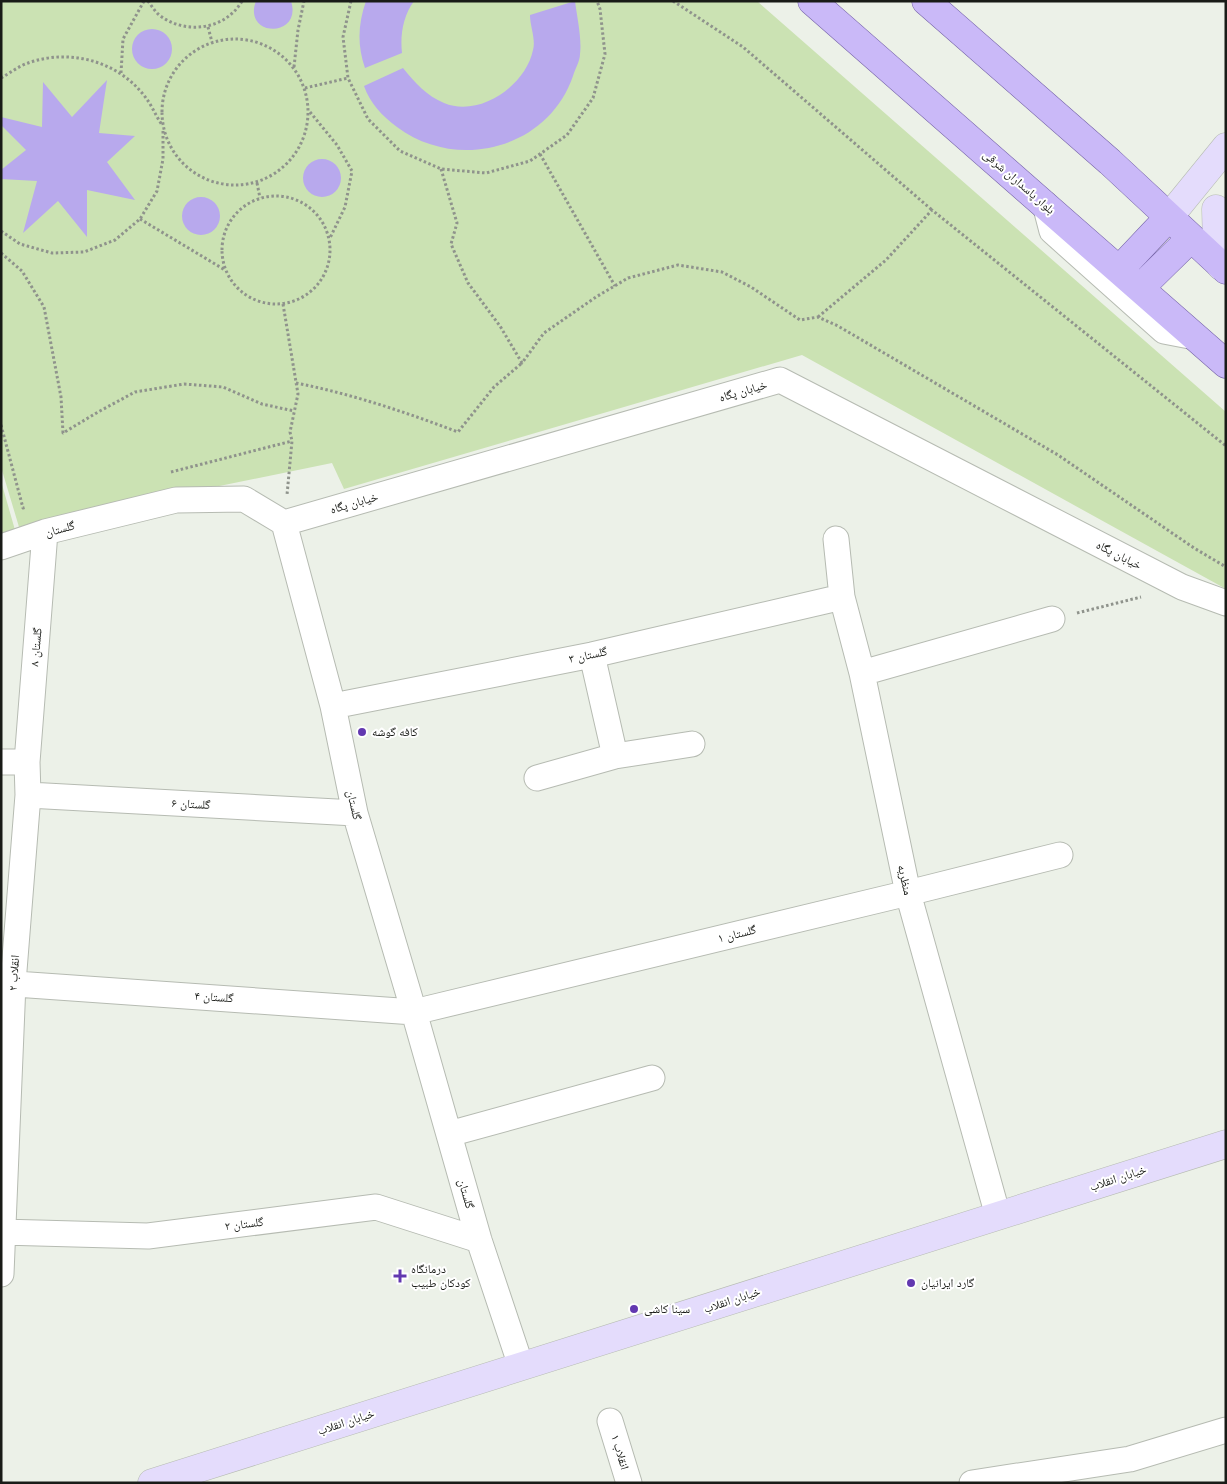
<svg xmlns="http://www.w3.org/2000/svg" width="1227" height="1484" font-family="Arial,'Noto Naskh Arabic',sans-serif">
	<rect width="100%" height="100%" fill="#ecf1e8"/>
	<path fill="#cbe2b3" d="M 1,1 L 757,1 L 1226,412 L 1226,589 L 802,355 L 344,489 L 332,463 L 19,527 L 1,467 Z
		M 1,481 L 15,530 L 1,533 Z"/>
	<path fill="#b8a9ed" d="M 256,1 L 291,1 C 303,39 242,37 256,1 Z
		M 366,1 L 414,1 C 403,16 400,35 402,53 L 365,68 C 357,45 358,24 366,1 Z
		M 575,1 C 577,17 582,39 580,54 C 580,61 575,69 573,76 C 548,149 457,172 397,127 C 382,116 370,103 364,86 L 403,68 C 415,83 427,96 444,103 C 480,118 526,85 533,50 C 536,40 530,26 530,15 Z
		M132 49a20 20 0 1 1 40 0a20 20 0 1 1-40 0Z
		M 107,80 L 99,133 L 135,136 L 107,162 L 135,200 L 87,190 L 87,237 L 58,201 L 23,233 L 37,181 L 1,179 L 1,170 L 26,150 L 1,125 L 1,117 L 42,127 L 43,82 L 72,117 Z
		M303 178a19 19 0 1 1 38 0a19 19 0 1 1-38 0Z
		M182 216a19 19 0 1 1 38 0a19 19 0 1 1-38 0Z"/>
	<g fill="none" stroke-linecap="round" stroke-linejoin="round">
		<defs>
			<path id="minor" d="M 1045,204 L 1052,231 L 1164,331 L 1195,337
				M 284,523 L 780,380 L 1182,587 L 1226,603
				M 836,539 L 842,597 L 862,673 L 908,893 L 998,1216
				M 1,547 L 45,532 L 176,500 L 244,499 L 284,523 L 333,706 L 355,813 L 414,1012 L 479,1240 L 521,1366
				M 862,673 L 1052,619
				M 333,706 L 592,655 L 842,597
				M 615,756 L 692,744
				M 1,762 L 27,762
				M 537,778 L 615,756 L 592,655
				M 28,795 L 355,813
				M 1,983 L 414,1012 L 908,893 L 1060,855
				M 449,1134 L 652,1078
				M 1,1232 L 148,1236 L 376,1207 L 479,1240
				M 1,1274 L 13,983 L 28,795 L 27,762 L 45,532
				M 610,1421 L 629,1483
				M 972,1483 L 1130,1459 L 1226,1430"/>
			<path id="secondary" d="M 1216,209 L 1217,247 L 1221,266
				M 1169,217 L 1226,147
				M 152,1483 L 1226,1144"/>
			<path id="primary" d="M 812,1 L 1226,364
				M 926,1 L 1110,162 L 1226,270
				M 1119,270 L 1169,217
				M 1140,288 L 1191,238"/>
		</defs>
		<use href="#minor" stroke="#b6bbb2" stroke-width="27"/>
		<use href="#secondary" stroke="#b6bbb2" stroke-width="29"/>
		<use href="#primary" stroke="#7563a7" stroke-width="29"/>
		<path stroke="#8f938c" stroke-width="3" stroke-dasharray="2.5 2.5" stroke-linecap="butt" d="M 148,1 C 151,5 154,10 158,14 C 183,35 225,31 242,1
			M 351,1 L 343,37 L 348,78 L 368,119 L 400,151 L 441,169 L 486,173 L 530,161 L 567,135 L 593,98 L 605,54 L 600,9 L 597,1
			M 673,1 L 743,47 L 932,210
			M 208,27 L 212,42
			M162 112a73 73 0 1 1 146 0a73 73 0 1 1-146 0Z
			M 294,67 L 298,30 L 304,1
			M 121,73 L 123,39 L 144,1
			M 1,78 C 10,73 19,66 28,63 C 70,48 119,61 146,98 C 152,106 156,116 162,125
			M 305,88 L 348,78
			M 310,112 L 337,145 L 352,171 L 345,207 L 330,238
			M 540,154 L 615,286
			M 441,169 L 457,223 L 451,244 L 468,283 L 500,326 L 522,363 L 544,333 L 596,297 L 628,278 L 678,265 L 722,272 L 751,287 L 800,320 L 818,317 L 838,326 L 1058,455 L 1194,548 L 1226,567
			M 257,183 L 260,198
			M222 250a54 54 0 1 1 108 0a54 54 0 1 1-108 0Z
			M 140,219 L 225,270
			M 1,231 L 20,244 L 52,253 L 84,252 L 115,240 L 140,219 L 157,191 L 163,159 L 163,131
			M 1,253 L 22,271 L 44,307 L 61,397 L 63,433 L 98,412 L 135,392 L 184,384 L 223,387 L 262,404 L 294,411
			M 283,304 L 298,394 L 290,432 L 292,441 L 287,495
			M 818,317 L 886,260 L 932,210 L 1226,446
			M 296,383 C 352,394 405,412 458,432 L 494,387 L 522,363
			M 1,425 L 23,508 L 27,507
			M 171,472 L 292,441
			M 1077,613 L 1141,597"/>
		<use href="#minor" stroke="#fff" stroke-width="25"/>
		<use href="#secondary" stroke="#e4dcfc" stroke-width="28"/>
		<use href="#primary" stroke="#cab9f8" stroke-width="28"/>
	</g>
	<g fill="#6238b0" stroke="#fff" stroke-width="2">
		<circle cx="362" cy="732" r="5"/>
		<path d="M397.5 1268.5h5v5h5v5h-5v5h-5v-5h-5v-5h5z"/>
		<circle cx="911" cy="1283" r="5"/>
		<circle cx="634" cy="1309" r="5"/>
	</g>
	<g text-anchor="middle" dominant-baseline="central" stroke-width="4" stroke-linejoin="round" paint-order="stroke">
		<g font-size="12" fill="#191b17" stroke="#fff">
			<text transform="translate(1019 182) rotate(41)">بلوار پاسداران شرقی</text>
			<text transform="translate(743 391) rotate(-16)">خیابان پگاه</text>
			<text transform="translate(354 503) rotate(-16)">خیابان پگاه</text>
			<text transform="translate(60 529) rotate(-15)">گلستان</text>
			<text transform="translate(1119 555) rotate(27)">خیابان پگاه</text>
			<text transform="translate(36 647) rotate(-85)">گلستان ۸</text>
			<text transform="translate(588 655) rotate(-12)">گلستان ۳</text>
			<text transform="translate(191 804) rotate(3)">گلستان ۶</text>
			<text transform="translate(354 805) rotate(77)">گلستان</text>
			<text transform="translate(905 880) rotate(78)">منظریه</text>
			<text transform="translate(737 934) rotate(-14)">گلستان ۱</text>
			<text transform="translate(14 973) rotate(-86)">انقلاب ۲</text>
			<text transform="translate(214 997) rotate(4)">گلستان ۴</text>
			<text transform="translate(1118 1178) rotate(-18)">خیابان انقلاب</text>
			<text transform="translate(466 1194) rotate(74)">گلستان</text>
			<text transform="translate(244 1224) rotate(-7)">گلستان ۲</text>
			<text transform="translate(732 1300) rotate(-18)">خیابان انقلاب</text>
			<text transform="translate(346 1422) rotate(-18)">خیابان انقلاب</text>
			<text transform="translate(620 1452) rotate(73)">انقلاب ۱</text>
		</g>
		<g font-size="12" fill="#191b17" stroke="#fff" text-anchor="start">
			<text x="372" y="732">کافه گوشه</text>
			<text x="411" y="1269">درمانگاه<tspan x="411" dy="14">کودکان طبیب</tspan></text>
			<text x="921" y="1283">گارد ایرانیان</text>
			<text x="644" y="1309">سینا کاشی</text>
		</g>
	</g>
	<rect width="1227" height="1484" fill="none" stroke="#191b17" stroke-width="5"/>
</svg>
